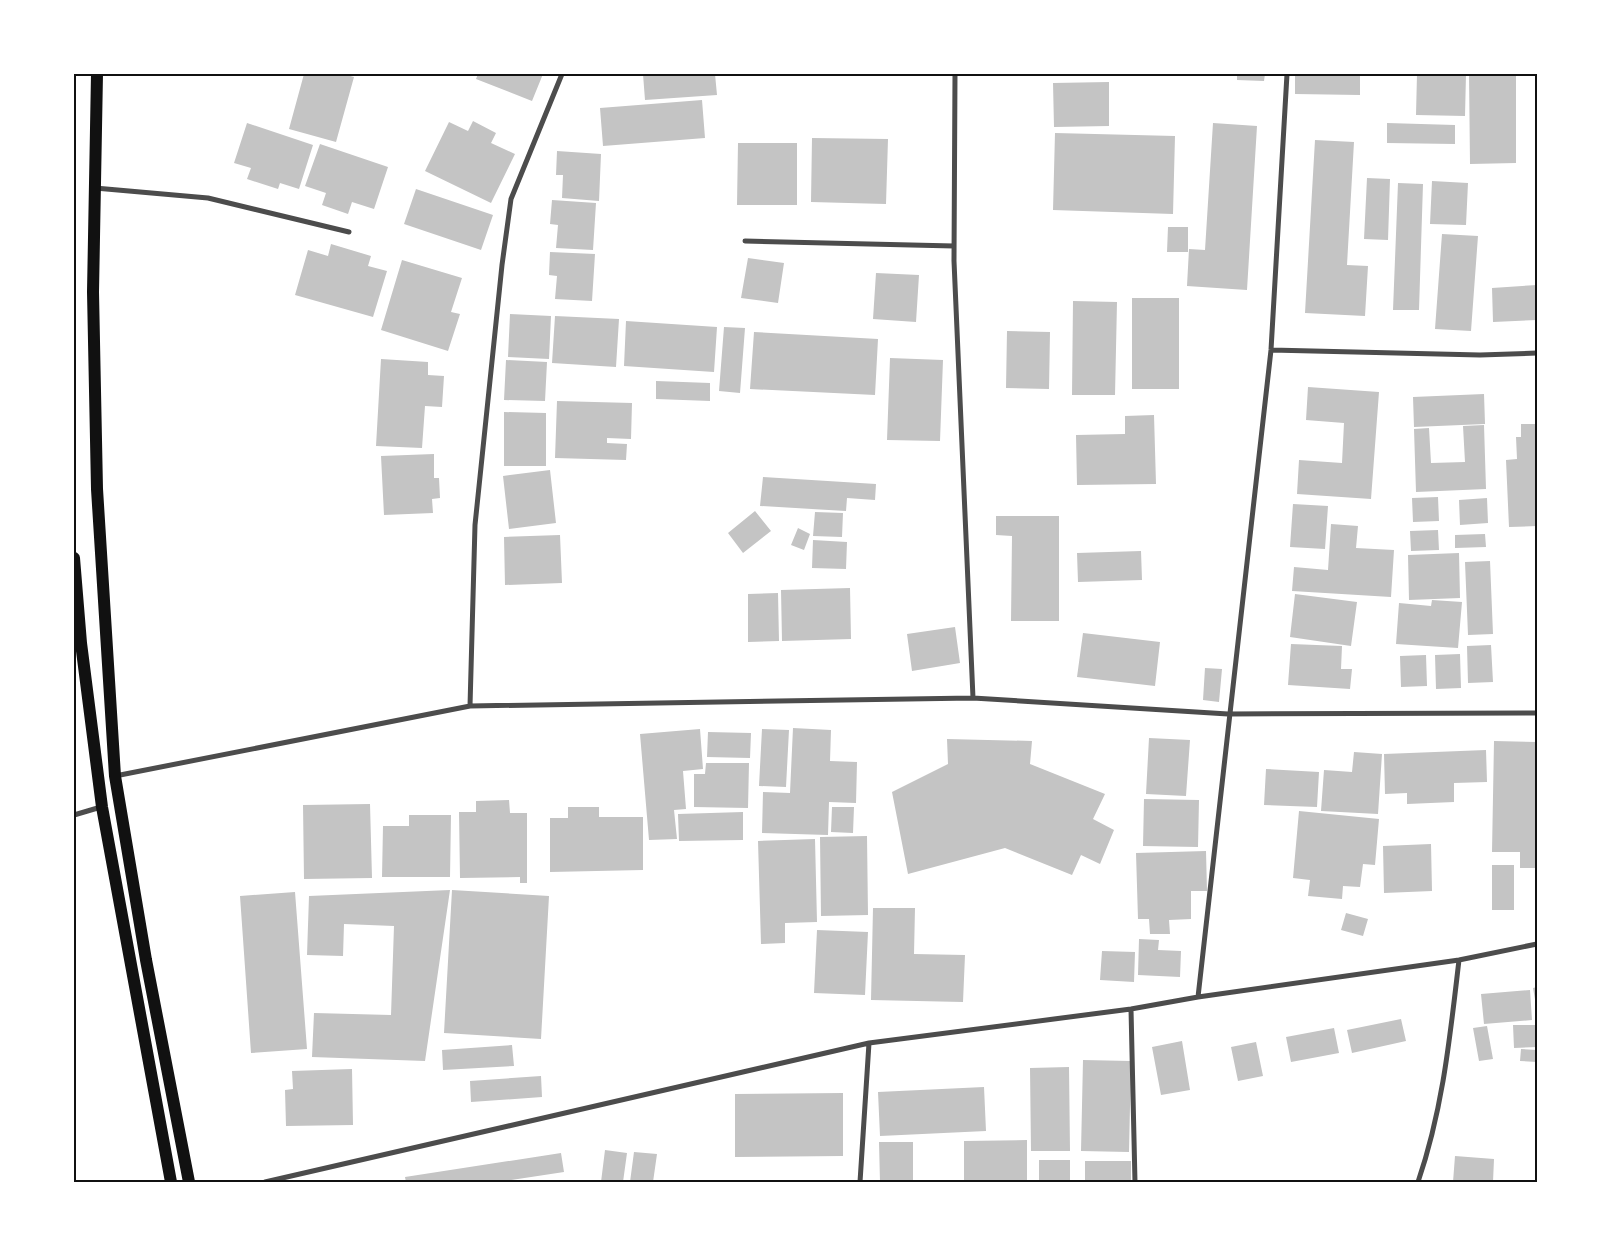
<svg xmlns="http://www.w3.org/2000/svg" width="1611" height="1256" font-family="'Varela Round',sans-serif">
	<rect width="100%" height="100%" fill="#fff"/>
	<path fill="#c4c4c4" d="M 304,74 L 343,74 L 354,77 L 336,142 L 289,129 Z
		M 478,74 L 543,74 L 532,101 L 476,79 Z
		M 643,74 L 715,74 L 717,95 L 645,100 Z
		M 1237,74 L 1265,74 L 1264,81 L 1237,80 Z
		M 1295,74 L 1360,74 L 1360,95 L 1295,94 Z
		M 1417,74 L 1466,74 L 1465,116 L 1416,115 Z
		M 1469,74 L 1516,74 L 1516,163 L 1470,164 Z
		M 1109,82 L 1109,126 L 1054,127 L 1053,83 Z
		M 702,100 L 705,138 L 603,146 L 600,108 Z
		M 473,121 L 496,133 L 491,143 L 515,154 L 491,203 L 425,171 L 449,122 L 468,131 Z
		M 247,123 L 313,145 L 299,189 L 280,183 L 278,189 L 247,179 L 251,168 L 234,163 Z
		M 1213,123 L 1257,126 L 1247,290 L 1187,286 L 1189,249 L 1205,250 Z
		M 1387,123 L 1455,125 L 1455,144 L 1387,143 Z
		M 1055,133 L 1175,136 L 1173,214 L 1053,210 Z
		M 812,138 L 888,139 L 886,204 L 811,202 Z
		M 1315,140 L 1354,142 L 1347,265 L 1368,266 L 1365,316 L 1305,313 Z
		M 738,143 L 797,143 L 797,205 L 737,205 Z
		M 320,144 L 388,167 L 374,209 L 352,202 L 348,214 L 322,205 L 326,193 L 305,186 Z
		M 557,151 L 601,154 L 599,201 L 562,198 L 563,175 L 556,175 Z
		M 1367,178 L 1390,179 L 1388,240 L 1364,239 Z
		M 1432,181 L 1468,183 L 1466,225 L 1430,224 Z
		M 1398,183 L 1423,184 L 1419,310 L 1393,310 Z
		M 416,189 L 493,215 L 481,250 L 404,224 Z
		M 552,200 L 596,203 L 593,250 L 556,248 L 558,225 L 550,224 Z
		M 1168,227 L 1188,227 L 1188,252 L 1167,252 Z
		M 1442,234 L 1478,236 L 1471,331 L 1435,329 Z
		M 331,244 L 371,256 L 368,266 L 387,271 L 373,317 L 295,295 L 308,250 L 328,256 Z
		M 550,252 L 595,254 L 592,301 L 555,299 L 557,276 L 549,275 Z
		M 748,258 L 784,263 L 778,303 L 741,298 Z
		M 402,260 L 462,278 L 451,312 L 460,314 L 448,351 L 381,330 Z
		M 876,273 L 919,275 L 916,322 L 873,319 Z
		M 1537,285 L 1537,320 L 1493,322 L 1492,288 Z
		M 1132,298 L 1179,298 L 1179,389 L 1132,389 Z
		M 1073,301 L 1117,302 L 1115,395 L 1072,395 Z
		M 510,314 L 551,316 L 549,359 L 508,357 Z
		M 555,316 L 619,319 L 616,367 L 552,363 Z
		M 626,321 L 717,327 L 714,372 L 624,366 Z
		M 724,327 L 745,328 L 740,393 L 719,391 Z
		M 1007,331 L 1050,332 L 1049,389 L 1006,388 Z
		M 754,332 L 878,339 L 875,395 L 750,389 Z
		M 890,358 L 943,360 L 940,441 L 887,440 Z
		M 381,359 L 428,362 L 428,375 L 444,376 L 442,407 L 425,406 L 422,448 L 376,446 Z
		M 506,360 L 547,362 L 545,401 L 504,400 Z
		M 656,381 L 710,383 L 710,401 L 656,399 Z
		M 1308,387 L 1379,392 L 1371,499 L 1297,494 L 1299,460 L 1342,463 L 1344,423 L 1306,420 Z
		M 1484,394 L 1485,424 L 1414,427 L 1413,397 Z
		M 557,401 L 632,403 L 631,439 L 607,438 L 607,443 L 627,444 L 626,460 L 555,458 Z
		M 504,412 L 546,413 L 546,466 L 504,466 Z
		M 1154,415 L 1156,484 L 1077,485 L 1076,435 L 1125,434 L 1125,416 Z
		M 1521,424 L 1537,424 L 1537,526 L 1509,527 L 1506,460 L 1517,459 L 1516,437 L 1521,437 Z
		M 1484,425 L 1486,489 L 1416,492 L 1414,429 L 1429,428 L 1431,463 L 1465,462 L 1463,426 Z
		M 434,454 L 434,478 L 439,478 L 440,498 L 432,499 L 433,513 L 384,515 L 381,456 Z
		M 550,470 L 556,523 L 509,529 L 503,476 Z
		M 763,477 L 876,484 L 875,500 L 847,498 L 846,511 L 760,506 Z
		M 1438,497 L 1439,521 L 1413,522 L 1412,498 Z
		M 1487,498 L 1488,523 L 1460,525 L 1459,500 Z
		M 1293,504 L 1328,506 L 1325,549 L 1290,547 Z
		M 755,511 L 771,531 L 743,553 L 728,533 Z
		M 815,512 L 843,513 L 842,537 L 813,536 Z
		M 996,516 L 1059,516 L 1059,621 L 1011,621 L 1012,536 L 996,535 Z
		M 1331,524 L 1358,526 L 1356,548 L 1394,550 L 1391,597 L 1292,591 L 1294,567 L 1328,570 Z
		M 798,528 L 810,534 L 804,550 L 791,545 Z
		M 1438,530 L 1439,550 L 1411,551 L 1410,531 Z
		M 1485,534 L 1486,547 L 1455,548 L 1455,535 Z
		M 560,535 L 562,583 L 505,585 L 504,537 Z
		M 813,540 L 847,542 L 846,569 L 812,568 Z
		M 1141,551 L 1142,580 L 1078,582 L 1077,553 Z
		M 1459,553 L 1460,598 L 1409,600 L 1408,555 Z
		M 1490,561 L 1493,634 L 1468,635 L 1465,562 Z
		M 850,588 L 851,639 L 782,641 L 781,590 Z
		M 778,593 L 779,641 L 748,642 L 748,594 Z
		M 1295,594 L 1357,602 L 1351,646 L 1290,637 Z
		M 1432,600 L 1462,602 L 1458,648 L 1396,644 L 1399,603 L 1431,606 Z
		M 955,627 L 960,663 L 912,671 L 907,634 Z
		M 1083,633 L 1160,642 L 1155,686 L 1077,677 Z
		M 1291,644 L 1342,646 L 1341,669 L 1352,669 L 1350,689 L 1288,685 Z
		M 1491,645 L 1493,682 L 1468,683 L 1467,646 Z
		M 1460,654 L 1461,688 L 1436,689 L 1435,655 Z
		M 1426,655 L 1427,686 L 1401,687 L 1400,656 Z
		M 1205,668 L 1222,669 L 1219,702 L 1203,700 Z
		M 793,728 L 831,730 L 830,761 L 857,762 L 856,803 L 829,802 L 828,835 L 762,833 L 763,792 L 790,793 Z
		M 700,729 L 703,769 L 683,771 L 686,809 L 674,810 L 677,839 L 649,840 L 640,734 Z
		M 762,729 L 789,730 L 786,787 L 759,786 Z
		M 708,732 L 751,733 L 750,758 L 707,757 Z
		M 1149,738 L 1190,740 L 1186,796 L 1146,794 Z
		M 947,739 L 1032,741 L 1030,764 L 1105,794 L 1093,819 L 1114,830 L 1100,864 L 1081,855 L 1072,875 L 1005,848 L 908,874 L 892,792 L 948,764 Z
		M 1494,741 L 1537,742 L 1537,868 L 1520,868 L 1520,852 L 1492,852 Z
		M 1486,750 L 1487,782 L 1454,783 L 1454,802 L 1407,804 L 1407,793 L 1385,794 L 1384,754 Z
		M 1354,752 L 1382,754 L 1378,814 L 1321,811 L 1324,770 L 1352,772 Z
		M 706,763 L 749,763 L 748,808 L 694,807 L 694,774 L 705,774 Z
		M 1266,769 L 1319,772 L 1317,807 L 1264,805 Z
		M 1144,799 L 1199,800 L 1198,847 L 1143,846 Z
		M 509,800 L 510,813 L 527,813 L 527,883 L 520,883 L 520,877 L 460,878 L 459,812 L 476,812 L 476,801 Z
		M 370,804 L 372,878 L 304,879 L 303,805 Z
		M 568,807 L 599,807 L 599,817 L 643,817 L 643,870 L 550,872 L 550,818 L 568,818 Z
		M 832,807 L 854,807 L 853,833 L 831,832 Z
		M 1299,811 L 1379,819 L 1375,865 L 1363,864 L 1360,887 L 1343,886 L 1342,899 L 1308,896 L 1310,880 L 1293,878 Z
		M 743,812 L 743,840 L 679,841 L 678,814 Z
		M 409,815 L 451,815 L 450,877 L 382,877 L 383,826 L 409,826 Z
		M 867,836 L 868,915 L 821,916 L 820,837 Z
		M 815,839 L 817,922 L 785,923 L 785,943 L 761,944 L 758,841 Z
		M 1431,844 L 1432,891 L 1384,893 L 1383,846 Z
		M 1206,851 L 1207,891 L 1191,891 L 1191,919 L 1169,920 L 1170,934 L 1150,934 L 1149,919 L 1138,919 L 1136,853 Z
		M 1492,865 L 1514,865 L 1514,910 L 1492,910 Z
		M 450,890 L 425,1061 L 312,1057 L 314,1013 L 391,1015 L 394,926 L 344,924 L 343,956 L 307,955 L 309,896 Z
		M 452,890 L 549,896 L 541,1039 L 444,1033 Z
		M 295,892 L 307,1049 L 251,1053 L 240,896 Z
		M 873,908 L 915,908 L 914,954 L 965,955 L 963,1002 L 871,1000 Z
		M 1346,913 L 1368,919 L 1363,936 L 1341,930 Z
		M 817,930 L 868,932 L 865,995 L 814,993 Z
		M 1139,939 L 1159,940 L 1158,950 L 1181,951 L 1180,977 L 1138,975 Z
		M 1102,951 L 1135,952 L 1134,982 L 1100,980 Z
		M 1537,987 L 1537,1005 L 1536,1005 L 1533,988 Z
		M 1530,990 L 1532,1020 L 1484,1024 L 1481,994 Z
		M 1401,1019 L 1406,1041 L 1352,1053 L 1347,1030 Z
		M 1513,1025 L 1537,1025 L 1537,1047 L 1514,1048 Z
		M 1487,1026 L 1493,1059 L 1479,1061 L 1473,1028 Z
		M 1334,1028 L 1339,1053 L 1291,1062 L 1286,1037 Z
		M 1182,1041 L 1190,1090 L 1161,1095 L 1152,1047 Z
		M 1256,1042 L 1263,1076 L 1238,1081 L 1231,1047 Z
		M 512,1045 L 514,1066 L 443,1070 L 442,1050 Z
		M 1521,1049 L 1537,1050 L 1537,1062 L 1520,1061 Z
		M 1083,1060 L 1131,1061 L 1129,1152 L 1081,1151 Z
		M 1069,1067 L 1070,1151 L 1031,1151 L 1030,1068 Z
		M 352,1069 L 353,1125 L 286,1126 L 285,1090 L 293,1089 L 292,1071 Z
		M 541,1076 L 542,1097 L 471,1102 L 470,1081 Z
		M 984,1087 L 986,1131 L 880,1136 L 878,1092 Z
		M 843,1093 L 843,1156 L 735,1157 L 735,1094 Z
		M 1027,1140 L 1027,1182 L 964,1182 L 964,1141 Z
		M 879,1142 L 913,1142 L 913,1182 L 880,1182 Z
		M 605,1150 L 627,1153 L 623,1182 L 601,1182 Z
		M 634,1152 L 657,1154 L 653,1182 L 630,1182 Z
		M 561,1153 L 564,1172 L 498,1182 L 406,1182 L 405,1177 Z
		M 1455,1156 L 1494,1159 L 1493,1182 L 1453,1182 Z
		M 1039,1160 L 1070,1160 L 1070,1182 L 1039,1182 Z
		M 1085,1161 L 1131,1161 L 1131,1182 L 1085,1182 Z"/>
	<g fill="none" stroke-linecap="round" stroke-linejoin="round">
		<path stroke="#4c4c4c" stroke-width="5" d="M 955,74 L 954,261 L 973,698
			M 95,188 L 208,198 L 349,232
			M 745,241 L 954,246
			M 1271,350 L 1480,355 L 1537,353
			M 470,706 L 475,525 L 502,265 L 511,199 L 562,74
			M 115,776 L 470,706 L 973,698 L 1228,714 L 1537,713
			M 74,815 L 101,807
			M 1198,997 L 1271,350 L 1287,74
			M 1131,1009 L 1135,1182
			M 265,1182 L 869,1043 L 1131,1009 L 1198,997 L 1459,960 L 1537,944
			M 860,1182 L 869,1043
			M 1418,1182 C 1443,1109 1450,1036 1459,960"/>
		<path stroke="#111" stroke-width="12" d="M 97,74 L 93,292 L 97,489 L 115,776 L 146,960 L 189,1182
			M 74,558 L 81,643 L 102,807 L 171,1182"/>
	</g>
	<rect width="1611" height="1256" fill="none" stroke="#ffffff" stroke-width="150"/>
	<rect x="75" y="75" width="1461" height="1106" fill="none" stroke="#111" stroke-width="2"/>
</svg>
